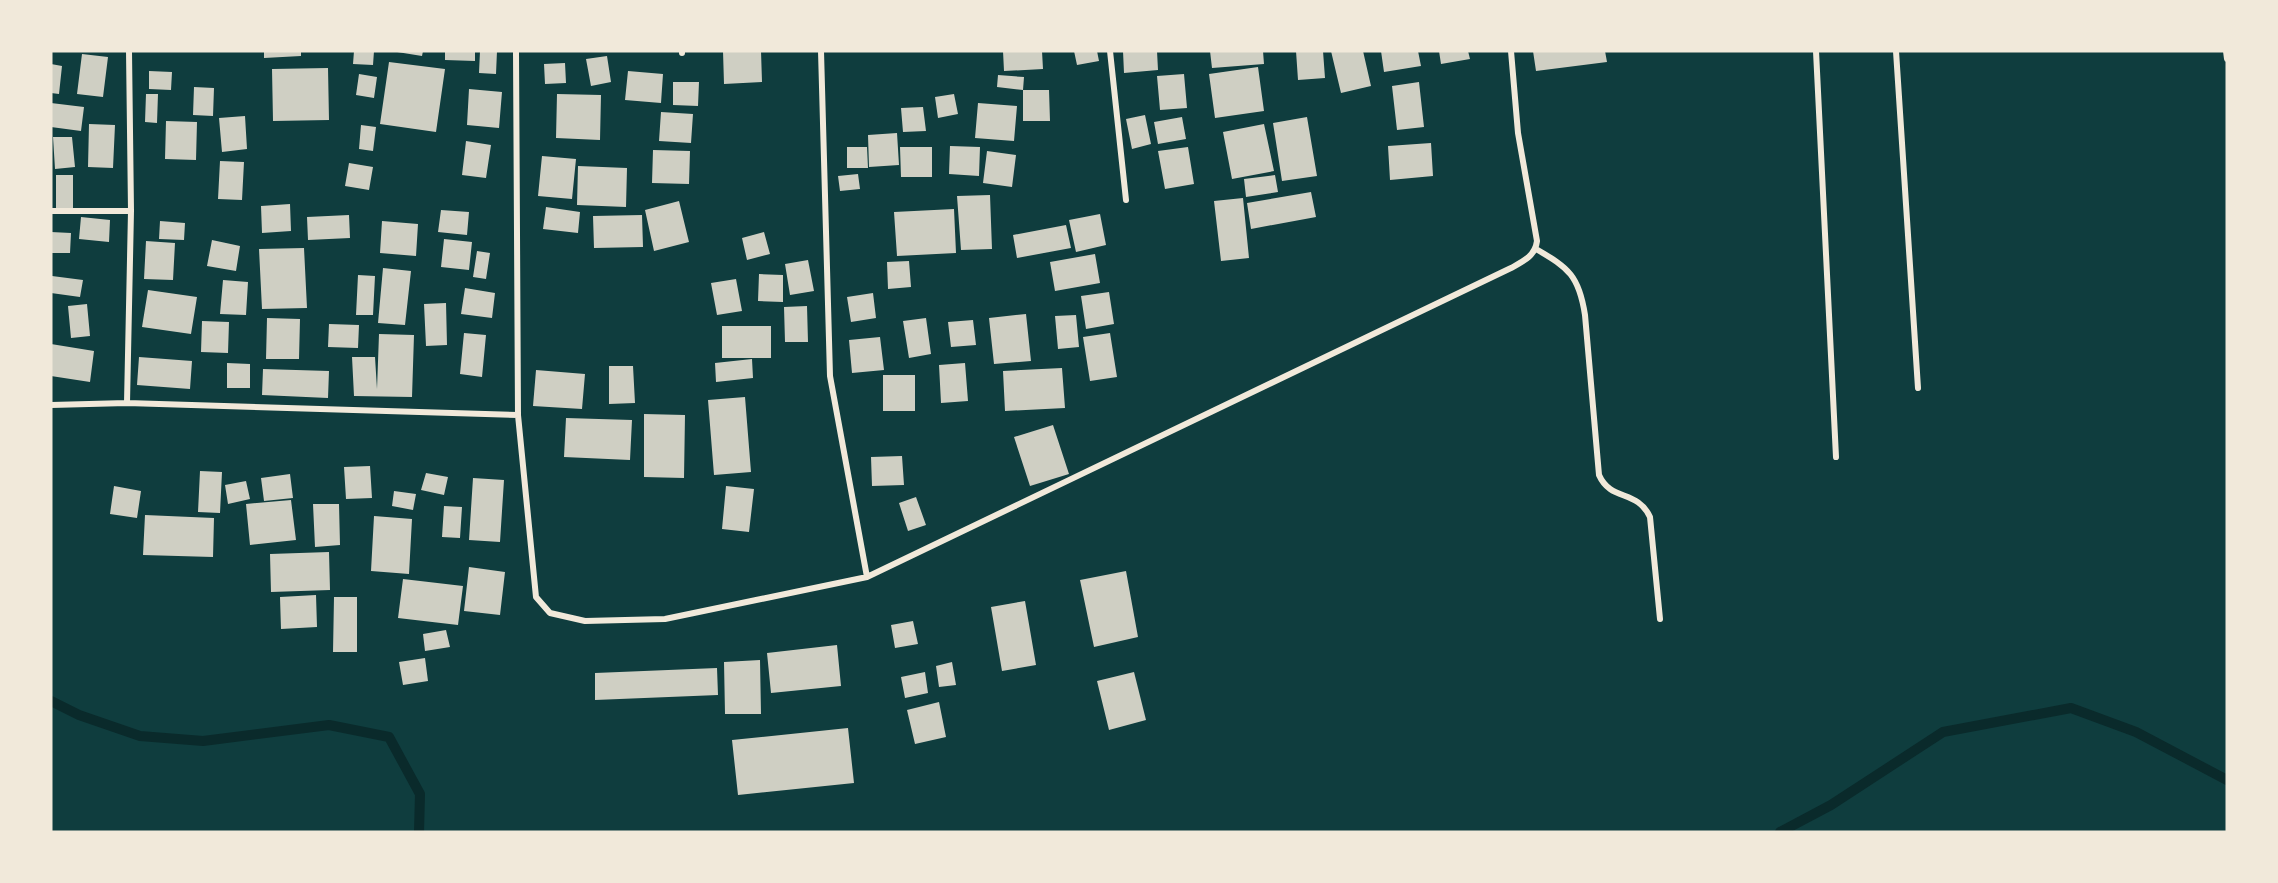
<svg xmlns="http://www.w3.org/2000/svg" width="2278" height="883" font-family="'Public Sans',sans-serif">
	<rect width="100%" height="100%" fill="#0f3d3e"/>
	<g fill="none" stroke-linecap="round" stroke-linejoin="round">
		<path stroke="#0a2a2b" stroke-width="10" d="M 51,701 L 79,715 L 140,736 L 203,741 L 329,725 L 389,737 L 420,794 L 419,832
			M 1780,832 L 1831,805 L 1943,732 L 2071,708 L 2136,732 L 2227,780"/>
	</g>
	<path fill="#cfcfc3" d="M 264,51 L 301,51 L 301,56 L 264,58 Z
		M 354,51 L 374,51 L 373,65 L 353,64 Z
		M 391,51 L 423,51 L 422,56 Z
		M 445,51 L 475,51 L 475,61 L 445,60 Z
		M 480,51 L 497,51 L 496,74 L 479,73 Z
		M 723,51 L 761,51 L 762,82 L 724,84 Z
		M 1003,51 L 1042,51 L 1043,69 L 1004,71 Z
		M 1074,51 L 1097,51 L 1099,61 L 1077,65 Z
		M 1123,51 L 1157,51 L 1158,70 L 1124,73 Z
		M 1210,51 L 1263,51 L 1264,64 L 1212,68 Z
		M 1296,51 L 1323,51 L 1325,78 L 1298,80 Z
		M 1331,51 L 1363,51 L 1371,86 L 1341,93 Z
		M 1381,51 L 1418,51 L 1421,66 L 1384,72 Z
		M 1439,51 L 1468,51 L 1470,59 L 1441,64 Z
		M 1533,51 L 1605,51 L 1607,62 L 1536,71 Z
		M 82,54 L 108,57 L 103,97 L 77,94 Z
		M 607,56 L 611,82 L 591,86 L 586,59 Z
		M 389,62 L 445,69 L 436,132 L 380,124 Z
		M 565,63 L 566,83 L 545,84 L 544,64 Z
		M 51,64 L 62,66 L 59,94 L 51,93 Z
		M 1258,67 L 1264,111 L 1215,118 L 1209,74 Z
		M 328,68 L 329,120 L 273,121 L 272,69 Z
		M 149,71 L 172,72 L 171,90 L 149,89 Z
		M 628,71 L 663,74 L 661,103 L 625,100 Z
		M 359,74 L 377,77 L 374,98 L 356,95 Z
		M 1184,74 L 1187,108 L 1160,110 L 1157,76 Z
		M 998,75 L 1024,77 L 1023,90 L 997,87 Z
		M 673,82 L 699,82 L 698,106 L 673,105 Z
		M 1419,82 L 1424,127 L 1397,130 L 1392,86 Z
		M 194,87 L 214,88 L 213,116 L 193,115 Z
		M 469,89 L 502,92 L 499,128 L 467,125 Z
		M 1023,90 L 1049,90 L 1050,121 L 1023,121 Z
		M 146,94 L 158,94 L 157,123 L 145,122 Z
		M 557,94 L 601,95 L 600,140 L 556,138 Z
		M 954,94 L 958,114 L 938,118 L 935,97 Z
		M 51,103 L 84,107 L 81,131 L 51,127 Z
		M 978,103 L 1017,106 L 1014,141 L 975,138 Z
		M 923,107 L 926,131 L 903,132 L 901,108 Z
		M 661,112 L 693,114 L 691,143 L 659,141 Z
		M 1145,115 L 1151,144 L 1132,149 L 1126,119 Z
		M 245,116 L 247,149 L 222,152 L 219,118 Z
		M 1182,117 L 1186,139 L 1158,144 L 1154,122 Z
		M 1307,117 L 1317,176 L 1282,181 L 1273,123 Z
		M 166,121 L 197,122 L 196,160 L 165,159 Z
		M 89,124 L 115,125 L 113,168 L 88,167 Z
		M 1264,124 L 1274,171 L 1232,179 L 1223,132 Z
		M 361,125 L 376,127 L 373,151 L 359,149 Z
		M 897,133 L 899,165 L 869,167 L 868,135 Z
		M 53,137 L 72,137 L 75,167 L 55,169 Z
		M 466,141 L 491,145 L 486,178 L 462,175 Z
		M 1431,143 L 1433,176 L 1390,180 L 1388,146 Z
		M 950,146 L 980,147 L 979,176 L 949,174 Z
		M 847,147 L 867,147 L 868,168 L 847,168 Z
		M 900,147 L 932,147 L 932,177 L 901,177 Z
		M 1188,147 L 1194,184 L 1165,189 L 1158,151 Z
		M 653,150 L 690,151 L 689,184 L 652,183 Z
		M 987,151 L 1016,155 L 1012,187 L 983,183 Z
		M 542,156 L 576,159 L 572,199 L 538,196 Z
		M 220,161 L 244,162 L 242,200 L 218,199 Z
		M 349,163 L 373,167 L 369,190 L 345,186 Z
		M 578,166 L 627,168 L 626,207 L 577,205 Z
		M 858,174 L 860,189 L 840,191 L 838,176 Z
		M 56,175 L 73,175 L 73,208 L 56,208 Z
		M 1275,175 L 1278,192 L 1246,197 L 1244,179 Z
		M 1311,192 L 1316,217 L 1251,229 L 1247,203 Z
		M 990,195 L 992,249 L 961,250 L 957,196 Z
		M 1243,198 L 1249,258 L 1221,261 L 1214,201 Z
		M 679,201 L 689,242 L 654,251 L 645,210 Z
		M 290,204 L 291,231 L 262,233 L 261,206 Z
		M 546,207 L 580,212 L 578,233 L 543,229 Z
		M 954,209 L 956,253 L 897,256 L 894,212 Z
		M 441,210 L 469,212 L 467,235 L 438,232 Z
		M 1100,214 L 1106,245 L 1076,252 L 1069,220 Z
		M 349,215 L 350,238 L 308,240 L 307,217 Z
		M 642,215 L 643,247 L 594,248 L 593,216 Z
		M 81,217 L 110,220 L 109,242 L 79,239 Z
		M 160,221 L 185,223 L 184,240 L 159,239 Z
		M 382,221 L 418,224 L 416,256 L 380,253 Z
		M 1066,225 L 1071,248 L 1017,258 L 1013,235 Z
		M 51,232 L 71,233 L 70,253 L 51,253 Z
		M 764,232 L 770,254 L 747,260 L 742,238 Z
		M 444,239 L 472,242 L 469,270 L 441,267 Z
		M 212,240 L 240,246 L 236,271 L 207,266 Z
		M 146,241 L 175,243 L 173,280 L 144,279 Z
		M 304,248 L 307,308 L 262,309 L 259,249 Z
		M 477,251 L 490,253 L 486,279 L 473,277 Z
		M 1095,254 L 1100,283 L 1055,291 L 1050,262 Z
		M 808,260 L 814,291 L 790,295 L 785,264 Z
		M 909,261 L 911,287 L 888,289 L 887,262 Z
		M 383,268 L 411,271 L 405,325 L 378,323 Z
		M 759,274 L 783,275 L 783,302 L 758,301 Z
		M 358,275 L 375,276 L 373,315 L 356,315 Z
		M 52,276 L 83,280 L 80,297 L 51,293 Z
		M 736,279 L 742,311 L 717,315 L 711,283 Z
		M 223,280 L 248,282 L 246,315 L 220,314 Z
		M 465,288 L 495,293 L 492,318 L 461,314 Z
		M 148,290 L 197,297 L 191,334 L 142,327 Z
		M 1109,292 L 1114,324 L 1086,329 L 1081,296 Z
		M 873,293 L 876,318 L 851,322 L 847,297 Z
		M 446,303 L 447,345 L 426,346 L 424,304 Z
		M 87,304 L 90,336 L 71,338 L 68,306 Z
		M 807,306 L 808,342 L 785,342 L 784,307 Z
		M 1026,314 L 1031,361 L 994,364 L 989,318 Z
		M 1076,315 L 1079,347 L 1058,349 L 1055,316 Z
		M 267,318 L 300,319 L 299,359 L 266,359 Z
		M 926,318 L 931,354 L 909,358 L 903,321 Z
		M 973,320 L 976,345 L 951,347 L 948,322 Z
		M 202,321 L 229,322 L 228,353 L 201,352 Z
		M 329,324 L 359,325 L 358,348 L 328,347 Z
		M 722,326 L 771,326 L 771,358 L 722,358 Z
		M 464,333 L 486,335 L 482,377 L 460,374 Z
		M 1110,333 L 1117,377 L 1090,381 L 1083,337 Z
		M 379,334 L 414,335 L 412,397 L 354,396 L 352,357 L 375,357 L 377,389 Z
		M 880,337 L 884,370 L 852,373 L 849,340 Z
		M 51,344 L 94,351 L 90,382 L 51,376 Z
		M 139,357 L 192,361 L 190,389 L 137,385 Z
		M 752,359 L 753,378 L 716,382 L 715,363 Z
		M 227,363 L 250,364 L 250,388 L 227,388 Z
		M 965,363 L 968,401 L 941,403 L 939,365 Z
		M 609,366 L 633,366 L 635,403 L 609,404 Z
		M 1062,368 L 1065,408 L 1005,411 L 1003,371 Z
		M 263,369 L 329,371 L 328,398 L 262,395 Z
		M 536,370 L 585,374 L 582,409 L 533,406 Z
		M 883,375 L 915,375 L 915,411 L 883,411 Z
		M 745,397 L 751,472 L 714,475 L 708,400 Z
		M 644,414 L 685,415 L 684,478 L 644,477 Z
		M 566,418 L 632,420 L 630,460 L 564,457 Z
		M 1053,425 L 1069,474 L 1030,486 L 1014,437 Z
		M 902,456 L 904,485 L 872,486 L 871,457 Z
		M 370,466 L 372,498 L 346,499 L 344,467 Z
		M 200,471 L 222,472 L 220,513 L 198,512 Z
		M 426,473 L 448,477 L 444,495 L 421,490 Z
		M 290,474 L 293,498 L 264,501 L 261,478 Z
		M 473,478 L 504,480 L 500,542 L 469,540 Z
		M 246,481 L 250,499 L 228,504 L 225,485 Z
		M 114,486 L 141,491 L 137,518 L 110,514 Z
		M 726,486 L 754,489 L 749,532 L 722,529 Z
		M 394,491 L 416,494 L 413,510 L 392,506 Z
		M 916,497 L 926,525 L 908,531 L 899,503 Z
		M 291,500 L 296,540 L 250,545 L 246,504 Z
		M 313,504 L 339,504 L 340,545 L 315,547 Z
		M 444,506 L 462,507 L 460,538 L 442,537 Z
		M 145,515 L 214,518 L 213,557 L 143,555 Z
		M 374,516 L 412,519 L 409,574 L 371,571 Z
		M 329,552 L 330,590 L 271,592 L 270,554 Z
		M 469,567 L 505,572 L 500,615 L 464,611 Z
		M 1126,571 L 1138,637 L 1094,647 L 1080,580 Z
		M 403,579 L 463,586 L 458,625 L 398,618 Z
		M 316,595 L 317,627 L 281,629 L 280,597 Z
		M 334,597 L 357,597 L 357,652 L 333,652 Z
		M 1025,601 L 1036,665 L 1002,671 L 991,607 Z
		M 913,621 L 918,644 L 895,648 L 891,625 Z
		M 446,630 L 450,647 L 425,651 L 423,634 Z
		M 837,645 L 841,686 L 771,693 L 767,653 Z
		M 425,658 L 428,681 L 403,685 L 399,662 Z
		M 760,660 L 761,714 L 725,714 L 724,662 Z
		M 952,662 L 956,685 L 939,687 L 936,666 Z
		M 717,668 L 718,695 L 595,700 L 595,673 Z
		M 925,672 L 928,693 L 905,698 L 901,677 Z
		M 1134,672 L 1146,720 L 1109,730 L 1097,681 Z
		M 939,702 L 946,737 L 915,744 L 907,710 Z
		M 848,728 L 854,783 L 738,795 L 732,740 Z"/>
	<g fill="none" stroke-linecap="round" stroke-linejoin="round">
		<path stroke="#f1e9da" stroke-width="6" d="M 821,51 L 830,376 L 867,577
			M 1110,51 L 1126,200
			M 1816,51 L 1836,457
			M 1896,51 L 1918,388
			M 2226,51 L 2227,59
			M 682,53 L 682,51
			M 51,211 L 131,211
			M 1536,249 C 1569,268 1579,276 1585,315 L 1599,475 C 1611,502 1637,489 1650,517 L 1660,619
			M 127,403 L 131,211 L 129,51
			M 51,405 L 127,403 L 518,415 L 516,51
			M 518,415 L 536,597 L 550,613 L 585,621 L 665,619 L 867,577 L 1511,268 C 1524,261 1535,256 1537,241 L 1518,133 L 1511,51"/>
	</g>
	<rect width="2278" height="883" fill="none" stroke="#f1e9da" stroke-width="105"/>
</svg>
